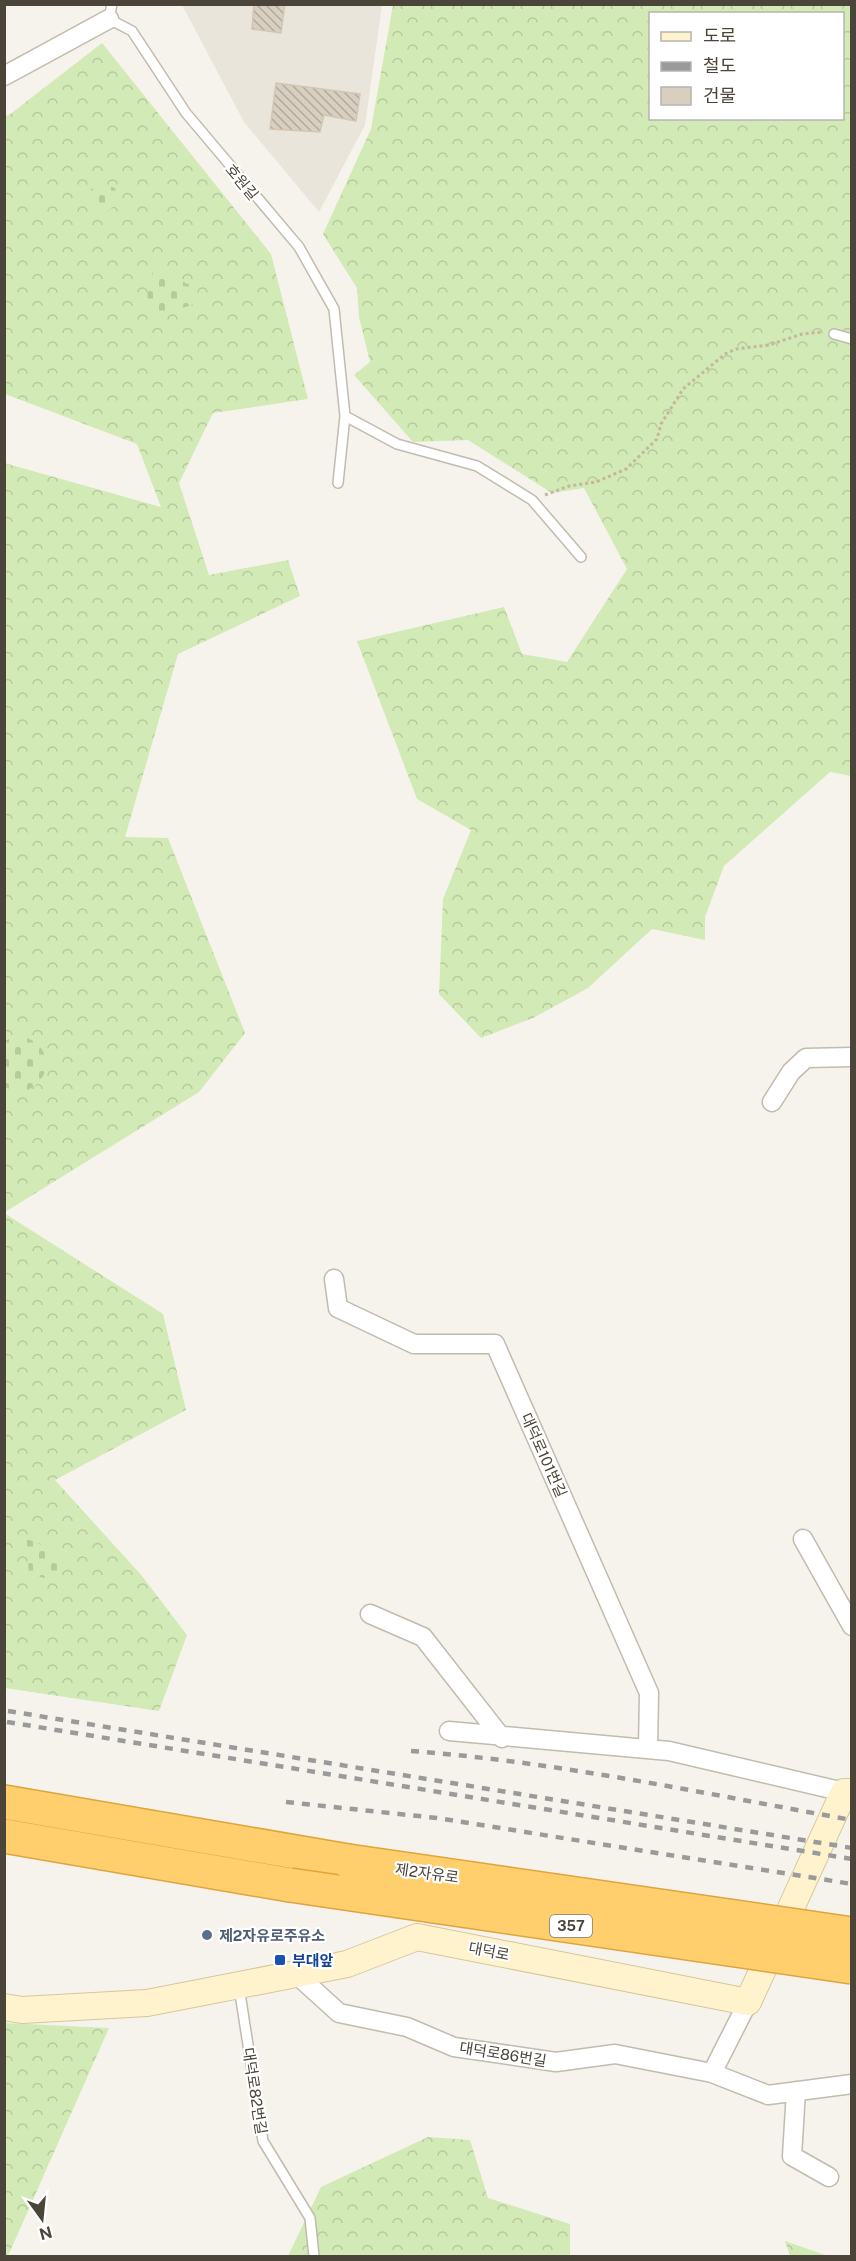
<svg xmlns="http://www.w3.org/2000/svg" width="856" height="2261" font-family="'Public Sans','Noto Sans KR',sans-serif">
	<defs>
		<pattern id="forest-crowns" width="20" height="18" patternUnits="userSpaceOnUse" patternTransform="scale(1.5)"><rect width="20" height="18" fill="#d2eab5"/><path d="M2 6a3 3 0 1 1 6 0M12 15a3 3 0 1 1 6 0" fill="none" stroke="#b6ca9c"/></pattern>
		<pattern id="cemetery-stones" width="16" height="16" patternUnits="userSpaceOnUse" patternTransform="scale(1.5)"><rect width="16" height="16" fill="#d2eab5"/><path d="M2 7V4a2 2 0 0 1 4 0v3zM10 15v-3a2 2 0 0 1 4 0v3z" fill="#b6ca9c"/></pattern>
		<pattern id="building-back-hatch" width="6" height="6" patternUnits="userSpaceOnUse" patternTransform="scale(1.5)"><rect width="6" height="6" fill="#d8cfc1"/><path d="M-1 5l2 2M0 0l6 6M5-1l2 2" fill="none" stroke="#b1aa9e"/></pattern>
	</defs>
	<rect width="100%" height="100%" fill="#f6f3ec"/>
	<path fill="#eae5da" d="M 182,5 L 382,5 L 365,125 L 319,212 L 244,122 Z"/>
	<path fill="url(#forest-crowns)" fill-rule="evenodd" d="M 393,5 L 851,5 L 851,776 L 830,772 L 724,866 L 705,917 L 705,940 L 652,929 L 588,988 L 533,1018 L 481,1038 L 439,994 L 443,899 L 471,830 L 417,799 L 357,641 L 504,607 L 522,654 L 567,662 L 627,569 L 584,488 L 552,493 L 468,440 L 413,442 L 354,375 L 370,362 L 359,317 L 357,288 L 323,234 L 371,129 ZM 650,14 L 842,14 L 842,118 L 650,118 Z
		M 102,43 L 271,254 L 308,399 L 213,413 L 179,483 L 209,575 L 288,560 L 300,596 L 178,654 L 125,837 L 168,838 L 245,1033 L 199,1092 L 5,1212 L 4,463 L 161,507 L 137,444 L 5,394 L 5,116 L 9,115 Z
		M 4,1213 L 163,1314 L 186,1410 L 55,1480 L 142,1576 L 187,1635 L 159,1711 L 5,1688 Z
		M 5,2023 L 109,2028 L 8,2256 L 4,2256 Z
		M 428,2137 L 470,2140 L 488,2198 L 570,2224 L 570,2256 L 288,2256 L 321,2187 Z
		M 785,2241 L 828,2256 L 790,2256 Z"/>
	<path fill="url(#cemetery-stones)" d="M 98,182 L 115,188 L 121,203 L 102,215 L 92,207 L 91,190 Z
		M 155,268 L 196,288 L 192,305 L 162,314 L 148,306 L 147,284 Z
		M 17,1036 C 67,1042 45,1107 5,1087 L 4,1041 Z
		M 26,1539 C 50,1547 65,1553 60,1582 L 29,1574 Z"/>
	<path fill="url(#building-back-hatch)" stroke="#d3c7b4" stroke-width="1.5" d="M 254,4 L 285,4 L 281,33 L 252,29 Z
		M 276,83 L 360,94 L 356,121 L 324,115 L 320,132 L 270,129 Z"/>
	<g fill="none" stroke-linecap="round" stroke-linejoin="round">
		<defs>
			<path id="lane" d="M 112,4 L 109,19 L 132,31 L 186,113 L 299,247 L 334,309 L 345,416 L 338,483
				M 834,334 L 852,339
				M 345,416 L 397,444 L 477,466 L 532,500 L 581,557
				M 239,1987 L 263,2141 L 310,2218 L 314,2256"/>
			<path id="street" d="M 4,76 L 109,19
				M 772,1102 L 791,1072 L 806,1058 L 852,1057
				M 334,1279 L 338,1308 L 414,1344 L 495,1344 L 649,1693 L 648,1749
				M 803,1539 L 852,1626
				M 370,1614 L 423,1637 L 502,1738
				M 449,1731 L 669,1751 L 844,1792
				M 296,1974 L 339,2013 L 407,2027 L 454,2047 L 556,2062 L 615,2054 L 712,2073 L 768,2095 L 852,2084
				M 712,2073 L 748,2002
				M 796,2091 L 792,2156 L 829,2177"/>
			<path id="secondary" d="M 4,2007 L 22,2010 L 147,2003 L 347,1964 L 417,1937 L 748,2002 L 844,1792 L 852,1792"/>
			<path id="highway" d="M 4,1802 L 348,1861
				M 4,1836 L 290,1885"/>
		</defs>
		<use href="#lane" stroke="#c2bbae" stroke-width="12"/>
		<use href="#street" stroke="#c2bbae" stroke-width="21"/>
		<use href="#secondary" stroke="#d6c79b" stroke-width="28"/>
		<use href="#highway" stroke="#e0a43c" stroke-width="36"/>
		<path stroke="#c4b79f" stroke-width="3" stroke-dasharray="3 3" stroke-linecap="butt" d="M 545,495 L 569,486 L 596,482 L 626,469 L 657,439 L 661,424 L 683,389 L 725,354 L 736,349 L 769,345 L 802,334 L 822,332"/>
		<use href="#lane" stroke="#fff" stroke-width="9"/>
		<use href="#street" stroke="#fff" stroke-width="18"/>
		<use href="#secondary" stroke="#fff3cd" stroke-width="26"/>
		<use href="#highway" stroke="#ffcf6e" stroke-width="33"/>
		<path stroke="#9a9a9a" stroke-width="4.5" stroke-dasharray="8 8" stroke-linecap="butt" d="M 8,1711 L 852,1848
			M 7,1722 L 852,1859
			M 411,1751 C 559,1762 706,1794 852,1820
			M 286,1802 L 437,1818 L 852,1884"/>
		<defs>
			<path id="highway-bridge" d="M 348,1861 L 852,1934
				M 290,1885 L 852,1967"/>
		</defs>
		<use href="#highway-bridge" stroke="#e0a43c" stroke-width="36" stroke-linecap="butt"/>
		<use href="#highway-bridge" stroke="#ffcf6e" stroke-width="33"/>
	</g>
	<circle fill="#5c6f8a" stroke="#fff" stroke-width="2" cx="207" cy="1935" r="6"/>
	<rect fill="#1a4fb4" stroke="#fff" stroke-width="2" x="274" y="1954" width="12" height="12" rx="3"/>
	<g text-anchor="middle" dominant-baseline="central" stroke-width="4.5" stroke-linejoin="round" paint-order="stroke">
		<rect fill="#fff" stroke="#817c74" stroke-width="1.5" x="550" y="1915" width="42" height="22" rx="4.5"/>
		<g font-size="14" font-weight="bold" fill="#4b4439">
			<text x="571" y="1926">357</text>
		</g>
		<g font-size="15" fill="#4b4439" stroke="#fff">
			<text transform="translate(242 182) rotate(50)">호원길</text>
			<text transform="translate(544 1455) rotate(66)">대덕로101번길</text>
			<text transform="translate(427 1873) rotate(8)">제2자유로</text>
			<text transform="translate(489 1951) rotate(11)">대덕로</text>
			<text transform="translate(503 2054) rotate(9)">대덕로86번길</text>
			<text transform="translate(255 2091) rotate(81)">대덕로82번길</text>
		</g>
		<g font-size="15" font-weight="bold" fill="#4e5e75" stroke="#fff" text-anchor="start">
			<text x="219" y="1935">제2자유로주유소</text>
		</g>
		<g font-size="15" font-weight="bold" fill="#164399" stroke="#fff" text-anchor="start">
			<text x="292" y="1960">부대앞</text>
		</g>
	</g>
	<rect width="856" height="2261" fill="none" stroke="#4b4439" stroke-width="12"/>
	<rect x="649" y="12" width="195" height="108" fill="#ffffff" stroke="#b7b4b0" stroke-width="1.5"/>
	<rect x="661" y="32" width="30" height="9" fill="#fff3cd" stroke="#b7b4b0" stroke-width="1.5"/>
	<text x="703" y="42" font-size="18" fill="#4b4439">도로</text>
	<rect x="661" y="62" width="30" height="9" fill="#9a9a9a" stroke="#b7b4b0" stroke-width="1.5"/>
	<text x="703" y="72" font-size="18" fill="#4b4439">철도</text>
	<rect x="661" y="87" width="30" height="18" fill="#d8cfc1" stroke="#b7b4b0" stroke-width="1.5"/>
	<text x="703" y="102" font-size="18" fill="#4b4439">건물</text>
	<g transform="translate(42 2219) rotate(165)" stroke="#ffffff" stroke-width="4.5" paint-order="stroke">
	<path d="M0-4.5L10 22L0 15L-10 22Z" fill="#4b4439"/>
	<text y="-9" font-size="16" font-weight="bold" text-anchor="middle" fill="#4b4439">N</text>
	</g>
</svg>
